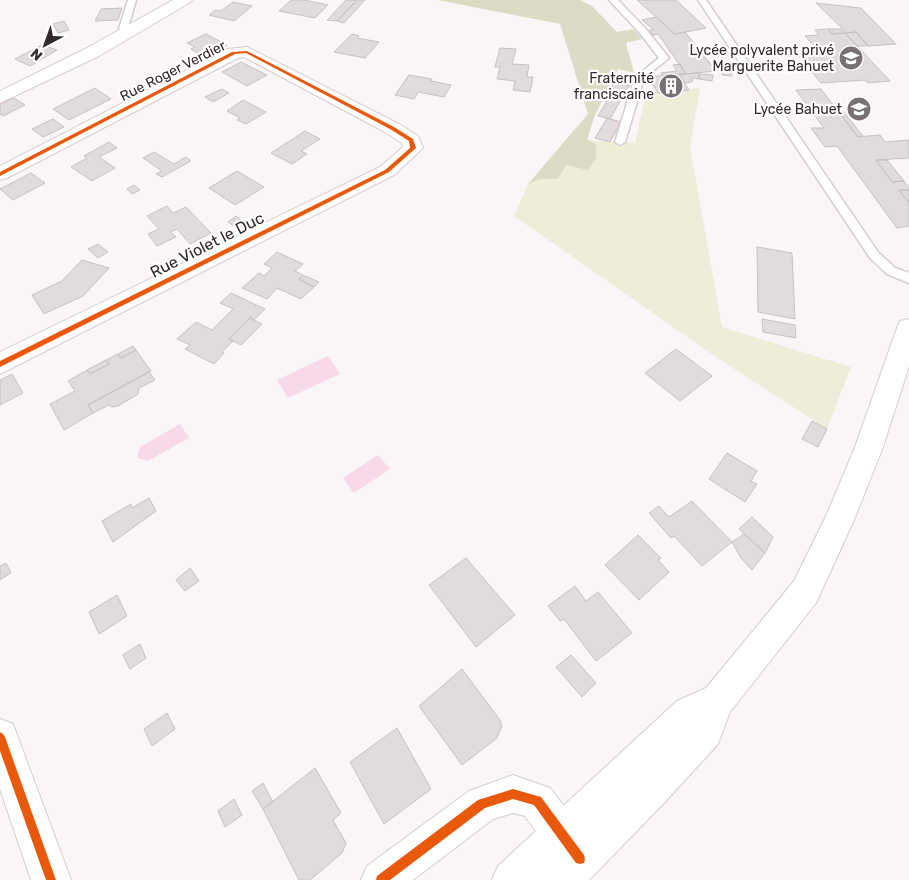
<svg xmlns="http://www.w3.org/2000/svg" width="909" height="880" font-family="Rubik,sans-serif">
	<rect width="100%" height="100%" fill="#faf5f7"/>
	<path fill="#efedda" d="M 700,88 L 690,147 L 722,327 L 851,367 L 827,429 L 716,357 L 514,216 L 528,184 L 541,179 L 558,179 L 566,165 L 587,140 L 635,143 L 646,93 Z"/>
	<path fill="#dddbc6" d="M 438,0 L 580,0 L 592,6 L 617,32 L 634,29 L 642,39 L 626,43 L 634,73 L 618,69 L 595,115 L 587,140 L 596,144 L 596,158 L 588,170 L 566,165 L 558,179 L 541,179 L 528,184 L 588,114 L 560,24 Z"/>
	<path fill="#f7d9e8" d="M 328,356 L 340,374 L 288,398 L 277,380 Z
		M 180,424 L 189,438 L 148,461 L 137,458 L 140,447 Z
		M 378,455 L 390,469 L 354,493 L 343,478 Z"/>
	<path fill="#e2dbde" stroke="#c8c1c4" d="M 291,0 L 304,0 L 328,5 L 315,18 L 279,11 Z
		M 346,0 L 357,0 L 337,21 L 327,20 Z
		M 357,0 L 365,0 L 344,23 L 337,21 Z
		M 637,0 L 676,0 L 706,28 L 675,34 Z
		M 233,2 L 252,6 L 234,21 L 209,15 L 216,10 L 221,11 Z
		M 816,3 L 861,8 L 896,44 L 868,46 L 856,32 L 847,33 Z
		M 122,8 L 118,20 L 95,21 L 101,9 Z
		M 656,17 L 675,34 L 685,32 L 716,71 L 686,74 L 658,34 L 653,35 L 649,30 L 654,30 L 642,20 Z
		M 64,21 L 69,30 L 58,33 L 53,24 Z
		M 828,29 L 832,34 L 845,33 L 890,81 L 868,83 L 865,80 L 821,83 L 799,56 L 809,54 L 804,48 L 815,47 L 805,36 L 819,35 L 815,30 Z
		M 828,29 L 841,29 L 845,33 L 832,34 Z
		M 856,32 L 868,46 L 857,46 L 845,33 Z
		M 206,34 L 227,45 L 204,57 L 191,49 L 195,47 L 187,43 Z
		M 352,34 L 359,36 L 357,38 L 379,42 L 365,58 L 334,52 Z
		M 42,45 L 57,50 L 30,66 L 15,59 Z
		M 500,48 L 516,49 L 512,64 L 529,65 L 527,77 L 533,77 L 530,92 L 513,90 L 515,81 L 497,79 L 500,67 L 495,67 Z
		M 241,62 L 267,75 L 247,86 L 222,72 Z
		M 680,64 L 686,74 L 663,76 L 661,73 L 677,71 L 673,65 Z
		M 720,67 L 730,68 L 732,76 L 722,75 Z
		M 621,73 L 635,76 L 629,86 L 615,82 Z
		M 699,73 L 699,79 L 693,78 L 692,82 L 685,83 L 679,74 Z
		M 679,74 L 689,90 L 658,93 L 648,77 Z
		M 700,74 L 713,75 L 712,81 L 699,79 Z
		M 409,75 L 432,79 L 431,81 L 451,85 L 444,97 L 418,92 L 414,99 L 395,95 Z
		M 615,82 L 629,86 L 624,94 L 610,90 Z
		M 95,88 L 111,99 L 69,120 L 53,109 Z
		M 222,89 L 229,93 L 213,102 L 205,97 Z
		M 821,89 L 858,137 L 880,135 L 885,142 L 909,140 L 909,158 L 876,160 L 892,182 L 904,181 L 909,188 L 909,190 L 899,190 L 909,203 L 909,226 L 897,228 L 837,146 L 825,147 L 811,128 L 824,128 L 796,90 Z
		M 613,91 L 624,94 L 610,119 L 598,116 Z
		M 14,98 L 25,105 L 3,116 L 0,114 L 0,104 Z
		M 243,100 L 266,112 L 246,124 L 237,120 L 240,118 L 227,111 Z
		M 838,111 L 843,111 L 863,136 L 858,137 Z
		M 607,118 L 621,122 L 610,142 L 595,138 Z
		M 53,119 L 64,127 L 43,137 L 32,129 Z
		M 305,131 L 320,139 L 301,151 L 307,154 L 292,164 L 271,153 Z
		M 109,142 L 117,148 L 99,157 L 115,168 L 92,181 L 71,167 L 87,158 L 84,156 Z
		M 154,152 L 174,164 L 186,157 L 191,161 L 162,177 L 156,174 L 162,171 L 143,158 Z
		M 876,160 L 887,160 L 904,181 L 892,182 Z
		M 237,171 L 264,187 L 235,205 L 209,188 Z
		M 31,173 L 45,183 L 13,200 L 0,189 Z
		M 134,185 L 140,190 L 132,194 L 127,189 Z
		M 899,190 L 909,190 L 909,203 Z
		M 167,206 L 173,213 L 186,207 L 211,233 L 190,244 L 177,229 L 171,232 L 176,237 L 157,246 L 148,234 L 159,229 L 147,216 Z
		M 236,216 L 249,226 L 241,231 L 228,222 Z
		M 98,244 L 108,252 L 98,258 L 88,249 Z
		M 757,247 L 792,253 L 795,319 L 758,312 Z
		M 277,252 L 303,264 L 295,271 L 303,275 L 299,279 L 314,287 L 301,299 L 277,288 L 267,299 L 242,288 L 259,273 L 264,276 L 272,268 L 264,264 Z
		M 82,260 L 109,268 L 83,296 L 44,314 L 32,295 L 62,281 Z
		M 303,275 L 319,282 L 314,287 L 299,279 Z
		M 231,293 L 265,309 L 254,320 L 250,318 L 229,339 L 233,341 L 222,352 L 224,353 L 214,364 L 185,349 L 190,345 L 177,339 L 196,322 L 212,330 L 233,309 L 220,303 Z
		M 250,318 L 262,324 L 241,345 L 229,339 Z
		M 762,319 L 795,325 L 796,338 L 763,332 Z
		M 133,346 L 136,350 L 121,358 L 118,354 Z
		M 676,349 L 712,376 L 680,401 L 645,373 Z
		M 136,350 L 151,371 L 88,405 L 93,413 L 64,430 L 50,404 L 75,391 L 68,381 L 87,370 L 90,374 L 109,364 L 106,360 L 118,354 L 121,358 Z
		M 106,360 L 109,364 L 90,374 L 87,370 Z
		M 149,372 L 155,380 L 139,388 L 138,394 L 118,406 L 112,407 L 109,405 L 93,413 L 88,405 Z
		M 12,374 L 23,393 L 0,405 L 0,380 Z
		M 812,421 L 827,429 L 818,447 L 802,439 Z
		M 727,453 L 757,471 L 751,481 L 757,484 L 745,502 L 709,479 Z
		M 149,498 L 156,511 L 113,542 L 102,521 L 131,504 L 132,508 Z
		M 692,501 L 732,542 L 702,566 L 674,536 L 671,538 L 649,513 L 659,506 L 669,517 Z
		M 752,517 L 773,537 L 765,553 L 739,529 Z
		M 744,534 L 765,553 L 752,570 L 741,558 L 732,542 Z
		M 638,535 L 661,558 L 658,560 L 669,572 L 639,600 L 605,565 Z
		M 466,558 L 515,615 L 476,647 L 429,585 Z
		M 6,563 L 11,573 L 0,580 L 0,566 Z
		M 190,568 L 199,581 L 185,591 L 176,580 Z
		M 575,586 L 586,601 L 598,592 L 632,633 L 596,661 L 564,619 L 560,621 L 548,606 Z
		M 117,595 L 127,616 L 99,634 L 89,612 Z
		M 140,644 L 146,658 L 130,669 L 123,655 Z
		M 571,655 L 596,683 L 582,697 L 556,667 Z
		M 462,669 L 500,720 L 502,726 L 497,738 L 462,765 L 419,706 Z
		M 167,713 L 175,729 L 152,746 L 144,729 Z
		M 397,728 L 431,789 L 384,824 L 350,762 Z
		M 315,768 L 341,813 L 333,820 L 346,843 L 342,853 L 310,880 L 299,880 L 263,809 Z
		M 263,783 L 273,802 L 263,809 L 252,791 Z
		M 234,799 L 242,815 L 225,827 L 218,811 Z"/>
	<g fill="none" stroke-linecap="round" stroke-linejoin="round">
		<defs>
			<path id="lane" d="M 128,0 L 136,0 L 128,28 L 133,33 L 129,36 L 119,29 Z
				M 609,0 L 618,0 L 645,28 L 669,58 L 644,78 L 625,142 L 620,145 L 615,142 L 635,77 L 659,58 L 639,32 Z
				M 698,0 L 706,0 L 878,252 L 895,268 L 909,273 L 909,283 L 887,274 L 870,258 Z"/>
			<path id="street" d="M 173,0 L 192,0 L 189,3 L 99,56 L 0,103 L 0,91 L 87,48 Z
				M 247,47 L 399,124 L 418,136 L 423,148 L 394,175 L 0,374 L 0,352 L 380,167 L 403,147 L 402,143 L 385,132 L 244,57 L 238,58 L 7,178 L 0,180 L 0,166 L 228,49 Z
				M 0,719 L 13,724 L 71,880 L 31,880 L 0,789 Z
				M 513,775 L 550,788 L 586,834 L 591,848 L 586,862 L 572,867 L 558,862 L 525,816 L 513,813 L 493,819 L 413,880 L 361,880 L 367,866 L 469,791 Z"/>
			<path id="secondary" d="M 909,319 L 909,366 L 883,447 L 854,520 L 816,603 L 730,712 L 718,744 L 664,803 L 589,880 L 492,880 L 498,866 L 677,701 L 706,688 L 794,581 L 827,514 L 855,447 L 897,328 L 900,321 Z"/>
		</defs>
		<use href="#lane" stroke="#d5cdd1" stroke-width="3"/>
		<use href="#street" stroke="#d5cdd1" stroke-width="2"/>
		<use href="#secondary" stroke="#d5cdd1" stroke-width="2"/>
		<use href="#lane" fill="#fefefe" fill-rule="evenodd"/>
		<use href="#street" fill="#fefefe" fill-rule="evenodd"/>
		<use href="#secondary" fill="#fefefe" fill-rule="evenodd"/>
		<defs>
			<path id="cycleway" d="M 247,51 L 394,127 L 413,139 L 416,148 L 389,172 L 0,367 L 0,361 L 385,170 L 410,148 L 409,141 L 390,129 L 246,53 L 235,54 L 0,176 L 0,172 L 232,52 Z
				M 0,732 L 3,734 L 5,737 L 56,880 L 46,880 L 0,751 Z
				M 513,789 L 541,797 L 584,855 L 585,859 L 584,863 L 580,864 L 576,863 L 534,805 L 513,799 L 485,808 L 390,880 L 376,880 L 377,876 L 478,800 Z"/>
		</defs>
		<use href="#cycleway" stroke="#fff" stroke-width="3"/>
		<use href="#cycleway" fill="#e8590c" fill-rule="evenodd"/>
	</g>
	<defs>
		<symbol id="school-disc" viewBox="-11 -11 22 22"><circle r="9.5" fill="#787074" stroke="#fff"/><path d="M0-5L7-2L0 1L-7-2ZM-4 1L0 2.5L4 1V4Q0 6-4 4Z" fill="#fff"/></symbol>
		<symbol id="building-disc" viewBox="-11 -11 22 22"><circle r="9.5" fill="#787074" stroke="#fff"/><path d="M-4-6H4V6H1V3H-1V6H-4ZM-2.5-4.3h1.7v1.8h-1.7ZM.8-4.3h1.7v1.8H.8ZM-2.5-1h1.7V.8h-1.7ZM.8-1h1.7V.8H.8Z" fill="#fff"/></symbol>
	</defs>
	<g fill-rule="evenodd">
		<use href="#school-disc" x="837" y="44" width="28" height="28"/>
		<use href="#building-disc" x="657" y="72" width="28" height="28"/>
		<use href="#school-disc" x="845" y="95" width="28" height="28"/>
	</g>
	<g text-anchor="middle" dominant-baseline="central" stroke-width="4.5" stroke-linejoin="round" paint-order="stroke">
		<g font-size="14" fill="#32282d" stroke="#fff" text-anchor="end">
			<text x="834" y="50">Lycée polyvalent privé<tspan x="834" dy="16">Marguerite Bahuet</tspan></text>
			<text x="654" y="78">Fraternité<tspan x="654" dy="16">franciscaine</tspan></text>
			<text x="842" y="109">Lycée Bahuet</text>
		</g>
		<g font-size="14" fill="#32282d" stroke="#fff">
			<text transform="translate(173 71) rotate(-27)">Rue Roger Verdier</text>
		</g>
		<g font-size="16" fill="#32282d" stroke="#fff">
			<text transform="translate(207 245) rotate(-27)">Rue Violet le Duc</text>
		</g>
	</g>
	<g transform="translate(45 45) rotate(221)" stroke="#ffffff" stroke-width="4" paint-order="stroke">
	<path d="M0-4L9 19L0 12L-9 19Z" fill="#32282d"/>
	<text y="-8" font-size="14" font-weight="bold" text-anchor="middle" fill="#32282d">N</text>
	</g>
</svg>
